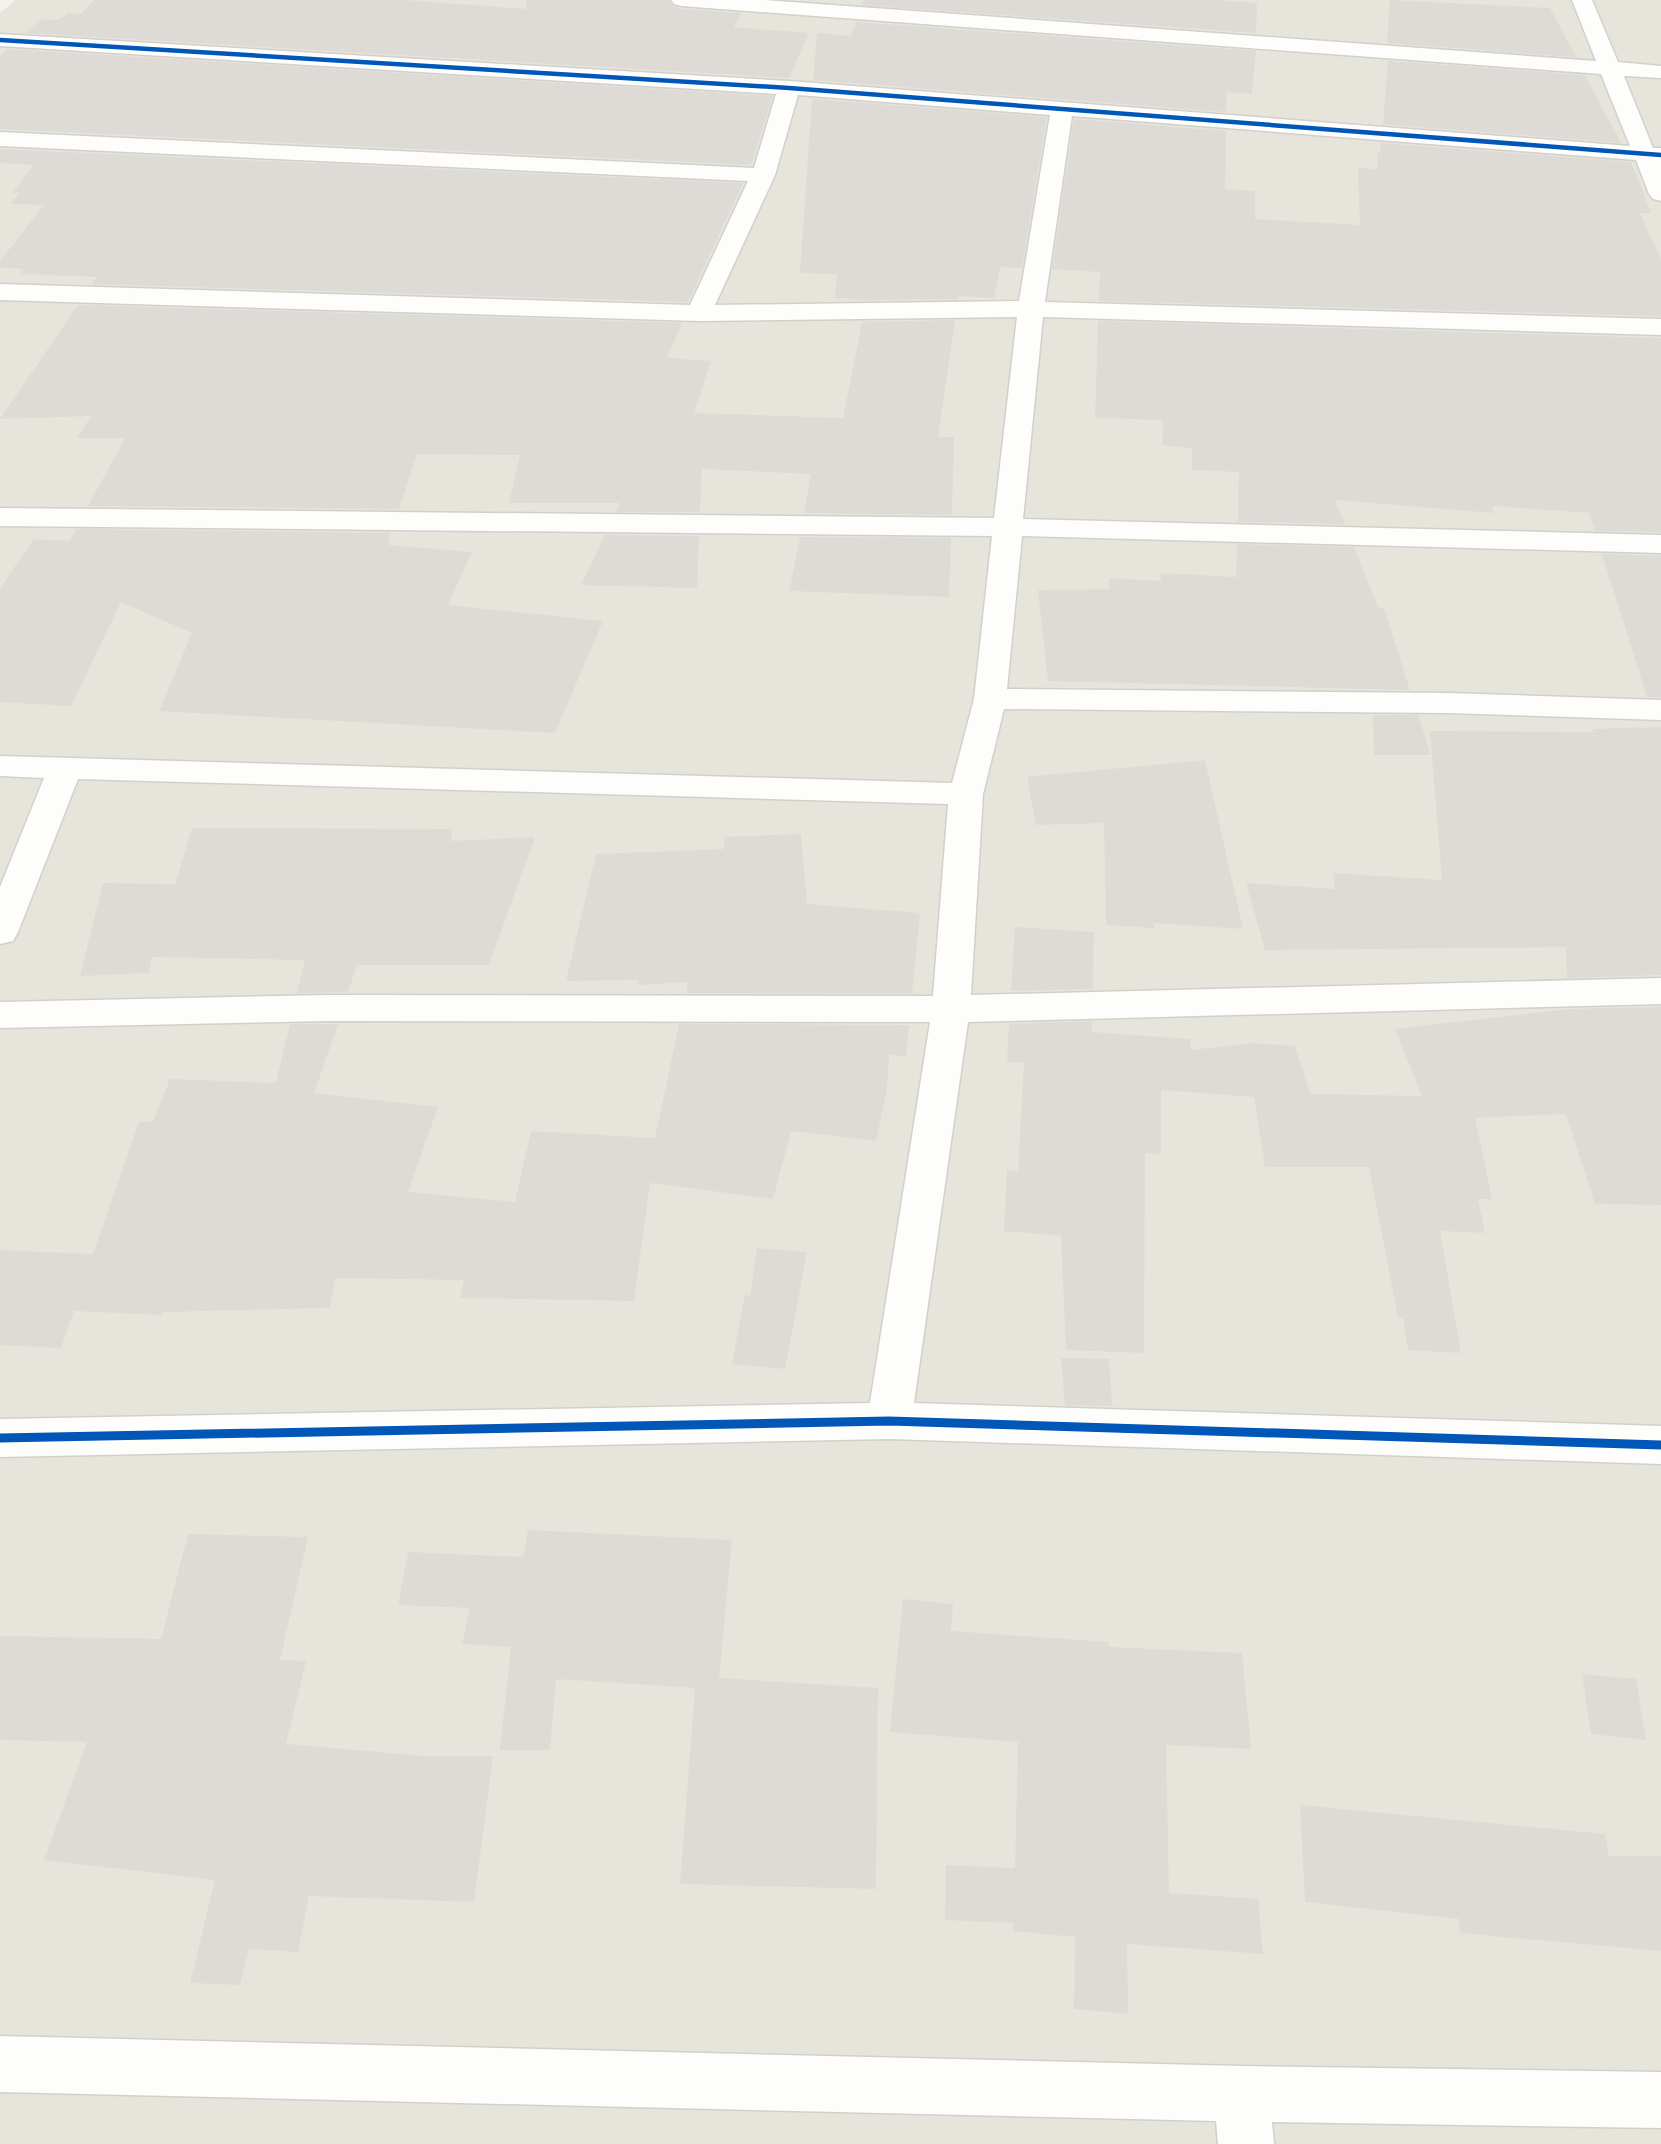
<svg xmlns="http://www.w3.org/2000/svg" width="1661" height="2144" font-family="'PT Sans',sans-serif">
	<rect width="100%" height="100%" fill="#f4f2ee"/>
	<path fill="#e7e4dc" d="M 16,0 L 1661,0 L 1661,2144 L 0,2144 L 0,13 Z"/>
	<path fill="#dedbd6" d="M 94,0 L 404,0 L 526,9 L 526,0 L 668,0 L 672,6 L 680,9 L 741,13 L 734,27 L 809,33 L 789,78 L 26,33 L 43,19 L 59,20 L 68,13 L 81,14 Z
		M 864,0 L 1215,0 L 1257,3 L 1256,33 L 862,5 Z
		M 1390,0 L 1550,8 L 1576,57 L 1387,43 Z
		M 856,22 L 1256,51 L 1252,94 L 1227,92 L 1226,112 L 813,80 L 817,33 L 851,36 Z
		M 8,49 L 773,96 L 751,165 L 0,129 L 0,56 Z
		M 1388,61 L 1585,75 L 1621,143 L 1383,124 Z
		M 812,99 L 1047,117 L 1022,268 L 1000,267 L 994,298 L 959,296 L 958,299 L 866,300 L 835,298 L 837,274 L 800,273 Z
		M 1074,119 L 1226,131 L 1225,189 L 1255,191 L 1255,219 L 1360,225 L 1358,168 L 1378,169 L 1377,152 L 1380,153 L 1381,143 L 1631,162 L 1651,213 L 1640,213 L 1661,260 L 1661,316 L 1099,301 L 1100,272 L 1052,269 Z
		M 0,149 L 743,183 L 688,302 L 92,284 L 97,277 L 21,274 L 24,269 L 0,268 L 0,261 L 44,205 L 11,204 L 19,193 L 12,193 L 34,165 L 0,163 Z
		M 78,305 L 682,323 L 667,358 L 711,361 L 694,413 L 843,418 L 862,322 L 955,320 L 938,437 L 954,437 L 952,515 L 804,513 L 811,474 L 702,469 L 700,512 L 616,512 L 620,503 L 509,503 L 520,455 L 417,454 L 399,509 L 88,506 L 125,438 L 77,438 L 91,416 L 0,419 Z
		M 1098,321 L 1661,338 L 1661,532 L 1595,531 L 1589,513 L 1492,506 L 1494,513 L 1335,500 L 1345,524 L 1238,522 L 1239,472 L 1192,470 L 1192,448 L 1162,445 L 1163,420 L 1095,418 Z
		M 76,529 L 391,533 L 388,545 L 472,552 L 448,605 L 603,621 L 555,733 L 159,711 L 192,633 L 121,602 L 71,706 L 0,702 L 0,588 L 34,539 L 70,541 Z
		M 605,535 L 699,536 L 697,588 L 581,585 Z
		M 800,537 L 951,538 L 949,597 L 789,591 Z
		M 1237,544 L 1354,547 L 1379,609 L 1384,608 L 1410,690 L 1048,681 L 1038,590 L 1110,589 L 1109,578 L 1161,581 L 1161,573 L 1236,577 Z
		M 1602,554 L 1661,556 L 1661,697 L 1647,697 Z
		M 1373,715 L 1418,715 L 1431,755 L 1374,755 Z
		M 1661,727 L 1661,975 L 1567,978 L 1566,947 L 1265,950 L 1246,883 L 1335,889 L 1333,873 L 1442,880 L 1430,731 L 1594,732 L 1592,729 Z
		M 1205,760 L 1243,929 L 1154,923 L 1154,928 L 1106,925 L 1104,823 L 1036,825 L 1027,777 Z
		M 192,828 L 452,829 L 451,841 L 535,837 L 489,965 L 357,965 L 348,992 L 297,993 L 305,960 L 152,957 L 149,973 L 80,976 L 103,883 L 175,884 Z
		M 801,834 L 807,904 L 920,913 L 912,993 L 686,993 L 688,982 L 639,985 L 638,980 L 566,981 L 596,854 L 724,849 L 724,837 Z
		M 1015,927 L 1094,932 L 1093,989 L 1011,991 Z
		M 1661,1007 L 1661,1205 L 1595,1204 L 1566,1114 L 1475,1118 L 1492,1199 L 1478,1199 L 1485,1233 L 1440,1231 L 1461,1353 L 1408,1350 L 1403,1318 L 1398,1317 L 1369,1167 L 1265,1167 L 1254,1097 L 1161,1090 L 1161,1155 L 1145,1153 L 1144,1353 L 1066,1350 L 1061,1236 L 1004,1231 L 1007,1170 L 1018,1171 L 1024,1062 L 1007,1062 L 1009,1024 L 1092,1021 L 1092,1032 L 1190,1039 L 1191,1050 L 1252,1043 L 1295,1046 L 1310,1094 L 1422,1096 L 1395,1029 L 1569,1009 Z
		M 290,1024 L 338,1024 L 314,1093 L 438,1107 L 408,1192 L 515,1202 L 531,1131 L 655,1138 L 679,1024 L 909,1025 L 906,1056 L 889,1055 L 887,1088 L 876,1141 L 791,1131 L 773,1199 L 650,1183 L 634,1301 L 460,1298 L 464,1280 L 335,1278 L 330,1308 L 163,1312 L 162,1315 L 74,1311 L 61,1348 L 0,1345 L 0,1250 L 93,1254 L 139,1122 L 153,1122 L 170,1079 L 276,1083 Z
		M 757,1248 L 807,1252 L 785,1369 L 732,1364 L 745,1295 L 750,1296 Z
		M 1061,1358 L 1109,1359 L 1112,1406 L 1065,1405 Z
		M 528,1530 L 732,1540 L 719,1678 L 878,1688 L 876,1889 L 680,1884 L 695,1688 L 556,1679 L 550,1750 L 500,1750 L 511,1647 L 462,1644 L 470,1608 L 398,1605 L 408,1552 L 523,1557 Z
		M 188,1534 L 308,1537 L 280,1660 L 306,1661 L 286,1744 L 426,1756 L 493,1756 L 474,1902 L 309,1896 L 298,1952 L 249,1949 L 240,1985 L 190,1983 L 215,1880 L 44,1860 L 87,1742 L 0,1740 L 0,1636 L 161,1639 Z
		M 903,1599 L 953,1604 L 951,1631 L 1109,1642 L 1109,1647 L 1242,1653 L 1251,1749 L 1166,1745 L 1169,1893 L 1258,1899 L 1263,1954 L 1127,1944 L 1128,2014 L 1074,2009 L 1075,1937 L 1013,1931 L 1013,1923 L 945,1920 L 946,1865 L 1015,1868 L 1018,1742 L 890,1732 Z
		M 1582,1674 L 1636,1679 L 1646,1740 L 1591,1734 Z
		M 1300,1805 L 1605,1834 L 1609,1856 L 1661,1856 L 1661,1951 L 1460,1933 L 1459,1919 L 1305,1902 Z"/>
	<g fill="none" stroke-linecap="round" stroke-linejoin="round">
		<defs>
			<path id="minor" d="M 671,0 L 764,0 L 1596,61 L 1572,0 L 1592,0 L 1618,62 L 1661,66 L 1661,78 L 1624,76 L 1653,148 L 1661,148 L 1661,201 L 1653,199 L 1649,194 L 1636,160 L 1072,116 L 1045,302 L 1661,319 L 1661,335 L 1043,317 L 1023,519 L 1661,535 L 1661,553 L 1022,536 L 1007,689 L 1448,693 L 1661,700 L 1661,720 L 1448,713 L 1004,709 L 983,794 L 971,995 L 1661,978 L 1661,1004 L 968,1022 L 914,1403 L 1661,1426 L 1661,1464 L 889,1439 L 0,1457 L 0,1419 L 870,1403 L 930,1022 L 328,1021 L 0,1028 L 0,1002 L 328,995 L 933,996 L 948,804 L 78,779 L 18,932 L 13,941 L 0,944 L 0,887 L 44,778 L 0,776 L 0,756 L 952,783 L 974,699 L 992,536 L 0,526 L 0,508 L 994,518 L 1017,317 L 699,321 L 0,300 L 0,284 L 690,305 L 748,181 L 0,146 L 0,132 L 754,168 L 776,94 L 0,46 L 0,34 L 789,81 L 1630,146 L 1601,74 L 681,6 L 674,4 ZM 798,95 L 1050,115 L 1019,301 L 715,305 L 775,175 Z
				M 0,2036 L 1242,2066 L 1661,2072 L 1661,2128 L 1272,2122 L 1274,2144 L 1218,2144 L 1216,2121 L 0,2092 Z"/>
		</defs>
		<use href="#minor" stroke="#d2d0cb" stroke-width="3"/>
		<use href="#minor" fill="#fdfdfc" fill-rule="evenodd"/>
		<defs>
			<path id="cycleway-far1" d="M 0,40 L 789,88 L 1661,155"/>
			<path id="cycleway" d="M 0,1438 L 889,1421 L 1661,1445"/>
		</defs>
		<use href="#cycleway-far1" stroke="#fff" stroke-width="7"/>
		<use href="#cycleway" stroke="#fff" stroke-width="13"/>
		<use href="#cycleway-far1" stroke="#0057b8" stroke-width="4.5"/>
		<use href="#cycleway" stroke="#0057b8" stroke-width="9"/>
	</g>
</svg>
